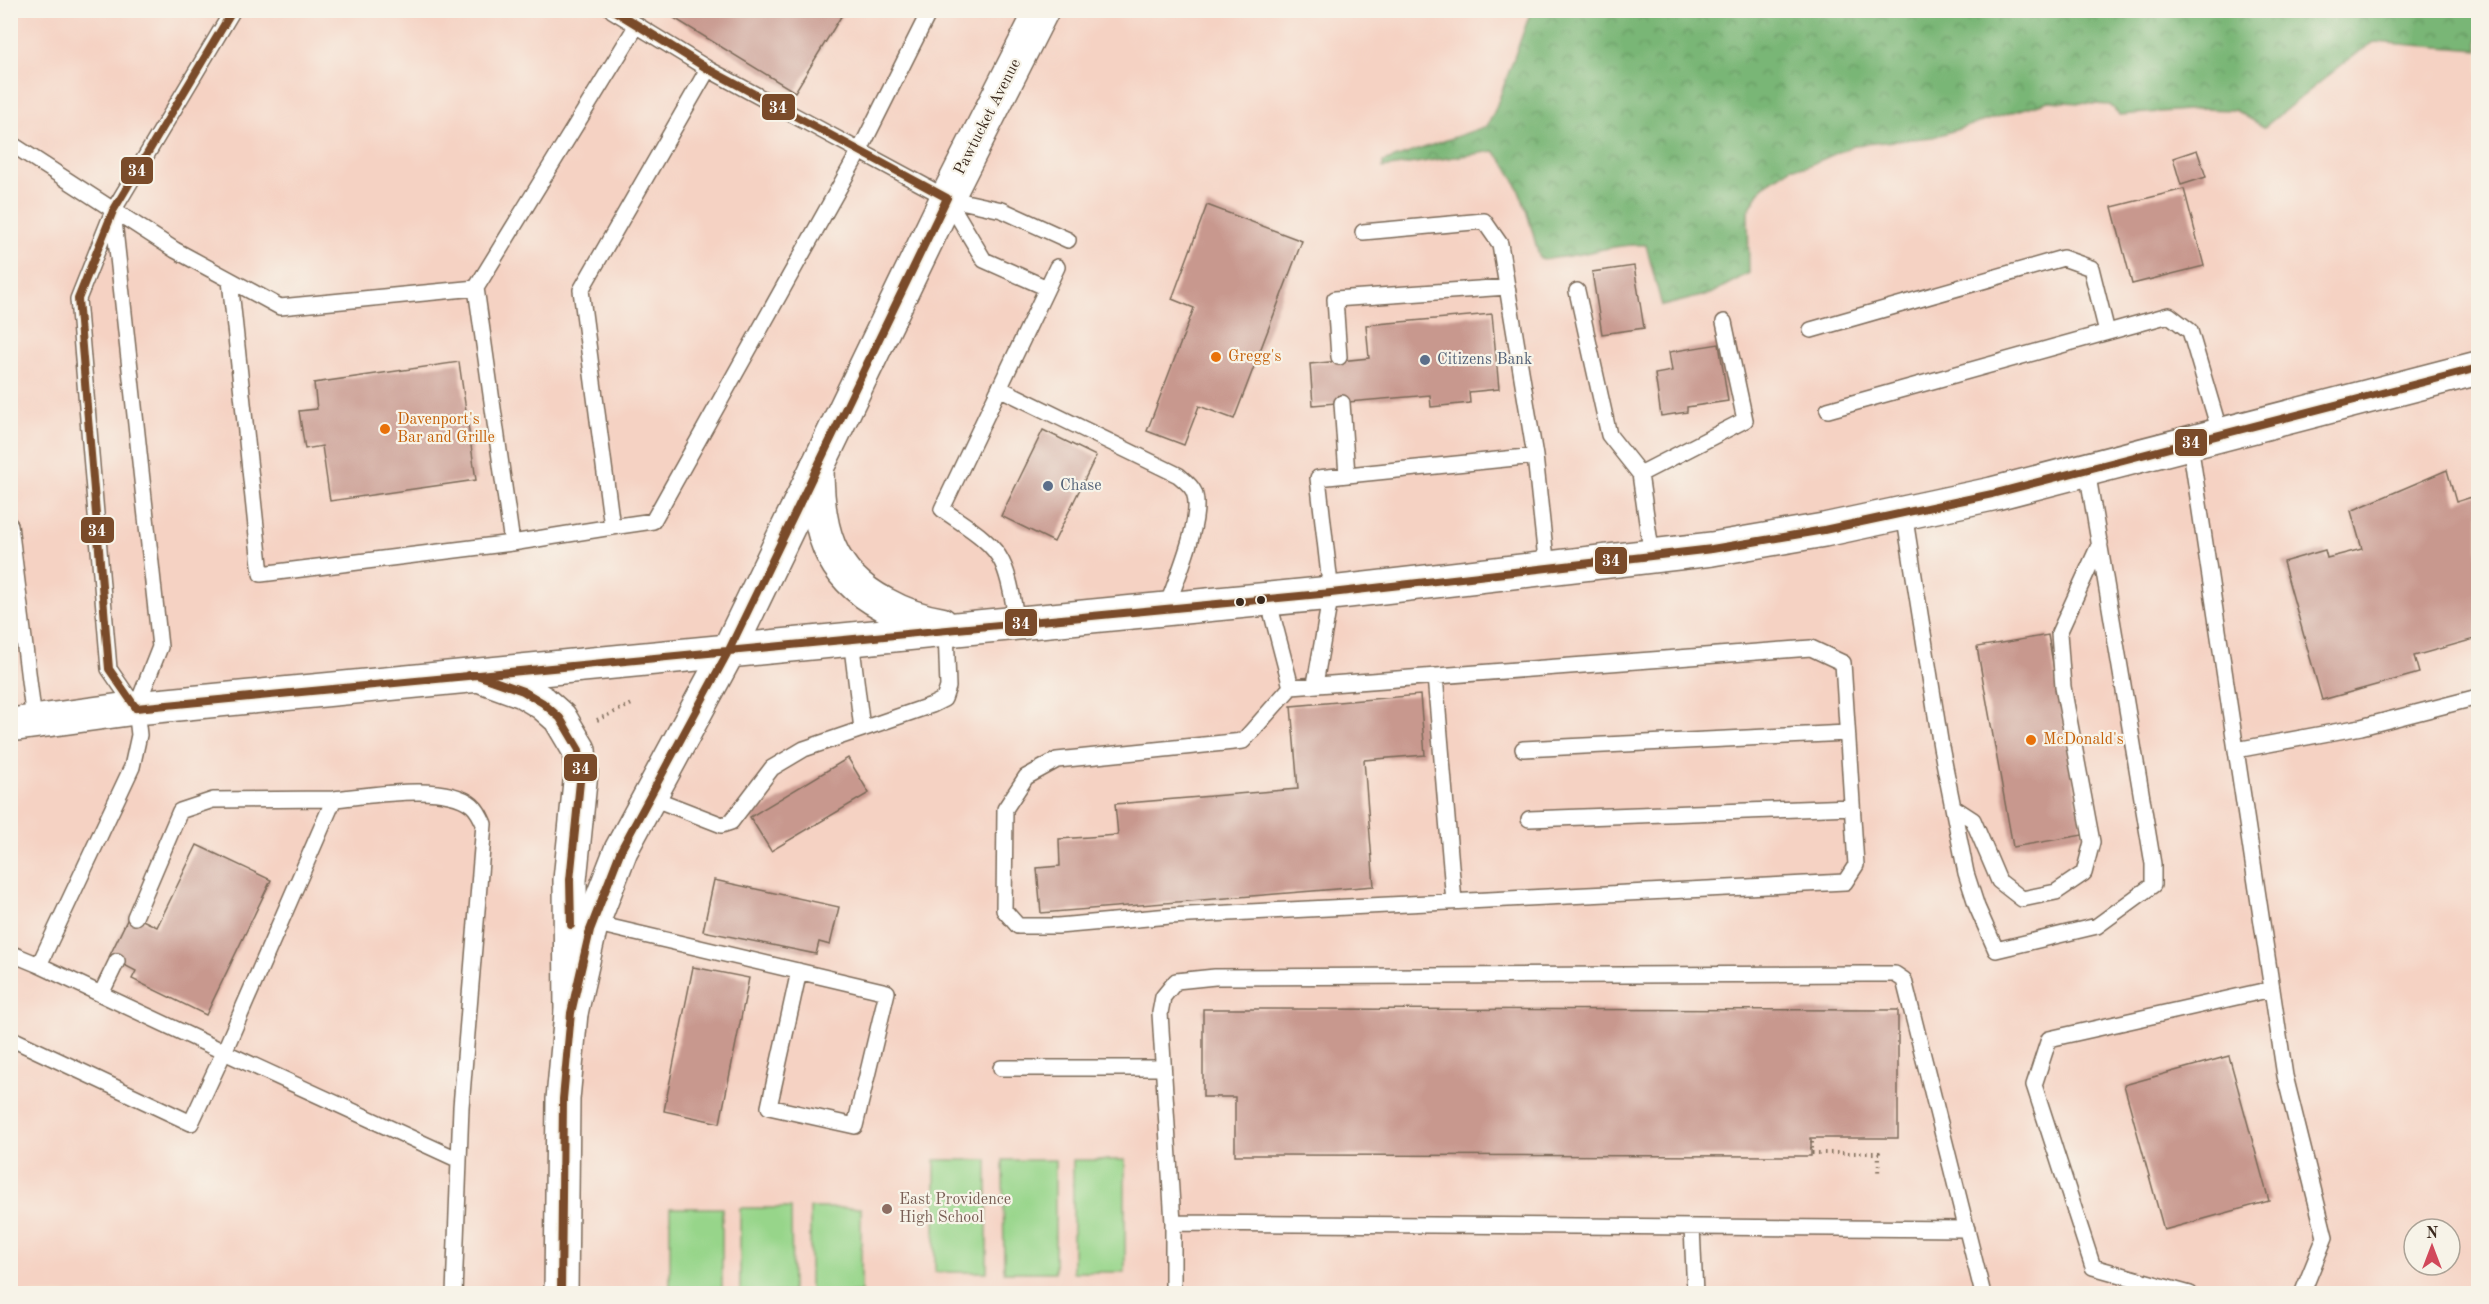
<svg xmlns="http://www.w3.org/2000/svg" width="2489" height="1304" font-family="'Old Standard TT',serif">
	<defs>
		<pattern id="forest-crowns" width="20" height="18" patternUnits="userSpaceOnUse" patternTransform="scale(1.5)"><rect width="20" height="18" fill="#79b676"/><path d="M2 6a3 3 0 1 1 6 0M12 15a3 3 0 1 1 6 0" fill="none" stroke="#649460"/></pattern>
	</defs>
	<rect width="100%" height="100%" fill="#f7f3e8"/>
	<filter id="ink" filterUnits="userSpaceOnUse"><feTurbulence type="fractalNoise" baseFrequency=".0167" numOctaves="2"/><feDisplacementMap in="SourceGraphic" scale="12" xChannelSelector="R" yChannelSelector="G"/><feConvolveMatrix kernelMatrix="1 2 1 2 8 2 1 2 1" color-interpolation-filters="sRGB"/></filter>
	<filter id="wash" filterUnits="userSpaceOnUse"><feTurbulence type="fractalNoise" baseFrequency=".008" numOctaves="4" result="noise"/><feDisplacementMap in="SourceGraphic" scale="24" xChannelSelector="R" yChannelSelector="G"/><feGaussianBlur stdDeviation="1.35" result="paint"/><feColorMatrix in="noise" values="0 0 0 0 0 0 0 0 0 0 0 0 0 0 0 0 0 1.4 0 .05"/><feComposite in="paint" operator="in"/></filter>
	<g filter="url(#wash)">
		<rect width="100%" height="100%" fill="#f4e1c7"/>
		<path fill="#f5d2c3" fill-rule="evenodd" d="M 1848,10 L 2355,54 L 2374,42 L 2478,50 L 2478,1293 L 11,1293 L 10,11 ZM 2414,1229 L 2450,1229 L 2450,1265 L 2414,1265 Z"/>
		<path fill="url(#forest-crowns)" stroke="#5a704a" stroke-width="1.5" d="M 1531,11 L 2478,10 L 2478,50 L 2374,42 L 2354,55 L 2264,127 L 2235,110 L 2200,109 L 2120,115 L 2110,105 L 2049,101 L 1933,137 L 1855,145 L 1805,167 L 1792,167 L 1763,186 L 1748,211 L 1749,273 L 1710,294 L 1662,306 L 1646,245 C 1610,243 1576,259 1540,259 C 1529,222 1522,179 1494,151 L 1383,168 L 1383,162 L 1487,126 L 1495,110 Z"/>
		<path fill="#97d58a" stroke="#698054" stroke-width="1.5" d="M 935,1160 L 987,1160 L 987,1272 L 935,1272 Z
			M 1003,1160 L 1055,1160 L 1055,1272 L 1004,1272 Z
			M 1073,1160 L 1125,1160 L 1125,1272 L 1073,1272 Z
			M 670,1208 L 722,1208 L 722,1293 L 670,1293 Z
			M 740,1208 L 791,1208 L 792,1293 L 740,1293 Z
			M 810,1208 L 861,1208 L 861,1293 L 810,1293 Z"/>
		<g id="blocks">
			<path fill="#c8988e" d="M 661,10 L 845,10 L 795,92 Z
				M 2197,150 L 2206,177 L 2181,185 L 2173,158 Z
				M 2184,189 L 2204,266 L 2132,284 L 2112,207 Z
				M 1207,205 L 1302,241 L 1234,419 L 1199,406 L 1184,445 L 1147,431 L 1194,308 L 1172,299 Z
				M 1634,266 L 1644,328 L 1602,334 L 1592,272 Z
				M 1492,314 L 1499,389 L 1469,392 L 1470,403 L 1431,407 L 1430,395 L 1313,405 L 1310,364 L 1369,358 L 1366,325 Z
				M 1719,344 L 1728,401 L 1687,407 L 1687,412 L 1661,416 L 1655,374 L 1672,371 L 1669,352 Z
				M 459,362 L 476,480 L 330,501 L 322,446 L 305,449 L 299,411 L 317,409 L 314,383 Z
				M 1043,430 L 1096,456 L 1054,542 L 1001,516 Z
				M 2447,470 L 2456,502 L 2478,495 L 2478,638 L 2414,656 L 2419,673 L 2322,700 L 2283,562 L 2325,550 L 2327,558 L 2362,549 L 2351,511 Z
				M 2048,635 L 2083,835 L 2013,847 L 1977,647 Z
				M 1420,695 L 1425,755 L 1364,760 L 1374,886 L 1041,913 L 1037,868 L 1060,866 L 1059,839 L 1118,835 L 1115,804 L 1298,789 L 1291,706 Z
				M 848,758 L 869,793 L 771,851 L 750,817 Z
				M 197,845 L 271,880 L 206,1015 L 132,979 L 136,971 L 109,957 L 130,914 L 157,927 Z
				M 714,880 L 839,907 L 830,945 L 819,942 L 816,954 L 703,931 Z
				M 693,967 L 749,978 L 720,1123 L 664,1111 Z
				M 1203,1009 L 1898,1010 L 1898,1138 L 1811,1138 L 1811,1156 L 1235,1155 L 1235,1097 L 1203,1097 Z
				M 2229,1056 L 2269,1201 L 2164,1230 L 2124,1085 Z"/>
		</g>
	</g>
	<g filter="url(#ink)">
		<use href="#blocks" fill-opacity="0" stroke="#7c6a59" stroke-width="1.5"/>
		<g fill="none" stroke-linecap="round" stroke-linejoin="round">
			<defs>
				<path id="lane" d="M 612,10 L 708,69 L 947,198 L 1002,210 L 1068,240
					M 708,69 L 581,290 L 612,527 L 653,521 L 859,152 L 930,10
					M 10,143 L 175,250 L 280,307 L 476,288
					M 947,198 L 984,260 L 1047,288
					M 113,211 L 160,647 L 136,708 L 139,735 L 132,767 L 39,965 L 224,1052 L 334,799 C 369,796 444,782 472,805 C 478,810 481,817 484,824 L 461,1107 L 454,1294
					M 1363,232 L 1484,221 L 1500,244 L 1535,456 L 1547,569
					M 230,280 L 261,574 L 512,543 L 476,288 L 637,25
					M 1577,291 L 1609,435 L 1640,474
					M 1811,330 L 2063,258 L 2091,268 L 2107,332
					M 1339,357 L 1335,299 L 1507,287
					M 999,388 L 1178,475 C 1184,480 1191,485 1194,492 C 1204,518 1175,582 1166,609
					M 1342,403 L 1347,475
					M 1828,410 L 2169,315 L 2190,331 L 2221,436
					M 2190,444 L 2285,1076 L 2325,1237 L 2302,1294
					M 1904,513 L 1941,747 L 1966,873 L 1977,907 L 1996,950 L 2097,926 L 2153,885 L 2153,864 L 2087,470
					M 10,525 L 34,721
					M 512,543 L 612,527
					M 1652,557 L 1640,474 L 1745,420 L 1724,322
					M 1268,599 L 1291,687
					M 1017,623 C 1013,603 1011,580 1002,562 C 991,539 962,524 942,509 L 1057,267
					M 851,639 L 862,729
					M 1811,648 L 1843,663 L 1856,865 L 1845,882 L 1170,916 L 1058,926 L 1018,926 L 1004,910 L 1005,809 L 1026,777 L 1057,760 L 1243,741 L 1291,687 Z
					M 1435,676 L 1454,902
					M 1315,684 L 1331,593 L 1318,478 L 1535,456
					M 136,708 L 109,669 L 78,299 L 113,211 L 233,10
					M 1523,749 L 1847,733
					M 2236,750 L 2361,727 L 2478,697
					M 650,797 L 722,825 L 731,822 L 772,768 L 804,749 L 932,705 L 944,699 L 948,687 L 946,629
					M 1953,807 L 1973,820 L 1999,881 L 2022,899 L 2056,892 L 2084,873 L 2092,842 L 2063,687 L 2059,633 L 2100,543
					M 1529,819 L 1852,807
					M 135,917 L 180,811 L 213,800 L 334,799
					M 593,923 L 887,992 L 855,1126 L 769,1107 L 799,971
					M 10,953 L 39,965
					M 101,994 L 117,961
					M 10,1038 L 191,1123 L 224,1052 L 459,1160
					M 1001,1068 L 1163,1068
					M 1173,1223 L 1967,1229
					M 1692,1227 L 1695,1294
					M 1173,1294 L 1173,1223 L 1160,1013 L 1163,997 L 1176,981 L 1215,977 L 1867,974 L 1895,974 L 1904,980 L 1983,1294
					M 2190,1294 L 2093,1267 L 2034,1085 L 2049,1039 L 2272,989"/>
				<path id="primary" d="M 561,1294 L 563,1099 L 571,1013 L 590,930 L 621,850 L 729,650 L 947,198 L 1042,10"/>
				<path id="highway" d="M 817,467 C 817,527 827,574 884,604 C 902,614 921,621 941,624
					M 484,677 L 523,691 L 543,703 L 560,718 L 579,750 L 581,772 L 570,880 L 571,1013
					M 10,725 L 136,708 L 1331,593 L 1712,549 L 1824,530 L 1992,494 L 2478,368"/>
			</defs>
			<use href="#lane" stroke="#7c6a59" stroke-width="18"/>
			<use href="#primary" stroke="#7c6a59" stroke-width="36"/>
			<use href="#highway" stroke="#7c6a59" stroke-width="36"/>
			<path stroke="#7c6a59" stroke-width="4" stroke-dasharray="1.5 4.5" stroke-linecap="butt" d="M 597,720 L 632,704
				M 1812,1141 L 1812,1153 L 1879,1153 L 1878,1175"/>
			<use href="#lane" stroke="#fff" stroke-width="15"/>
			<use href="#primary" stroke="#fff" stroke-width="33"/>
			<use href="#highway" stroke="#fff" stroke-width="33"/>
			<defs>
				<path id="bus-1" d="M 613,10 L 708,69 L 947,198
					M 469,675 L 477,675 L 523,691 L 543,703 L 560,718 L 579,750 L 581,772 L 570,880 L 571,925
					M 136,708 L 1331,593 L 1712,549 L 1824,530 L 1992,494 L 2478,368
					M 136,708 L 109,669 L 78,299 L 113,211 L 233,10
					M 561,1294 L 563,1099 L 571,1013 L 590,930 L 621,850 L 729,650 L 947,198"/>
			</defs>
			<use href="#bus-1" stroke="#f7f3e8" stroke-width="12"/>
			<use href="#bus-1" stroke="#7a4b2a" stroke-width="8"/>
		</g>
	</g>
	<g fill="#e8710a" stroke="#f7f3e8" stroke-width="2">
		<circle cx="1216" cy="357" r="6"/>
		<circle cx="385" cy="429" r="6"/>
		<circle cx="2031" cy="740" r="6"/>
	</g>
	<g fill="#5c6f8a" stroke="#f7f3e8" stroke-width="2">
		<circle cx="1425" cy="360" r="6"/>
		<circle cx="1048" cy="486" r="6"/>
	</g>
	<g fill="#3b2a1e" stroke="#f7f3e8" stroke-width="2">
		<circle cx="1261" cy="600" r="5"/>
		<circle cx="1240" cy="602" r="5"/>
	</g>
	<circle fill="#8d6e63" stroke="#f7f3e8" stroke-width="2" cx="887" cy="1209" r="6"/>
	<g text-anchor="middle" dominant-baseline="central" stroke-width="4.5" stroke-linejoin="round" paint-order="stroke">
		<g font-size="16" fill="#3b2a1e" stroke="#f7f3e8">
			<text transform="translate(988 117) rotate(-63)">Pawtucket Avenue</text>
		</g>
		<g font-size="16" fill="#c56008" stroke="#f7f3e8" text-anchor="start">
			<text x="1228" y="357">Gregg's</text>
			<text x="397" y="420">Davenport's<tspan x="397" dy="18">Bar and Grille</tspan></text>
			<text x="2043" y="740">McDonald's</text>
		</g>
		<g font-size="16" fill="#4e5e75" stroke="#f7f3e8" text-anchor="start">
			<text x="1437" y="360">Citizens Bank</text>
			<text x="1060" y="486">Chase</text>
		</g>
		<g font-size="16" fill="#785e54" stroke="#f7f3e8" text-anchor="start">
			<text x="899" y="1200">East Providence<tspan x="899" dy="18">High School</tspan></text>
		</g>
	</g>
	<g stroke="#f7f3e8" stroke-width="2">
		<rect x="761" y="93" width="35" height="28" rx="6" fill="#7a4b2a"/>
		<rect x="120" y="156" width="34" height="29" rx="6" fill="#7a4b2a"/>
		<rect x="2174" y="428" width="34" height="29" rx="6" fill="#7a4b2a"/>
		<rect x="80" y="516" width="35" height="28" rx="6" fill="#7a4b2a"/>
		<rect x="1594" y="546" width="34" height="29" rx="6" fill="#7a4b2a"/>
		<rect x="1004" y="608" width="34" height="29" rx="6" fill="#7a4b2a"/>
		<rect x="563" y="753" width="35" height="29" rx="6" fill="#7a4b2a"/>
	</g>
	<g font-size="16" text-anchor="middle" font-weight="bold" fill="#fff">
		<text x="778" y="113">34</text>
		<text x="137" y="176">34</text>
		<text x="2191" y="448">34</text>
		<text x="97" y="536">34</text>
		<text x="1611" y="566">34</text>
		<text x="1021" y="629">34</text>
		<text x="581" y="774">34</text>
	</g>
	<rect width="2489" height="1304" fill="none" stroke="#f7f3e8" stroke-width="36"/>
	<g transform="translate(2432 1247)"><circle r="28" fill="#f7f3e8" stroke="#aca397" stroke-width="1.5"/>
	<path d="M0-4.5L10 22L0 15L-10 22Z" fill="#d1495b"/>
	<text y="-9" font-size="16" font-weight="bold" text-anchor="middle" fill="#3b2a1e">N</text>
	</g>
</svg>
